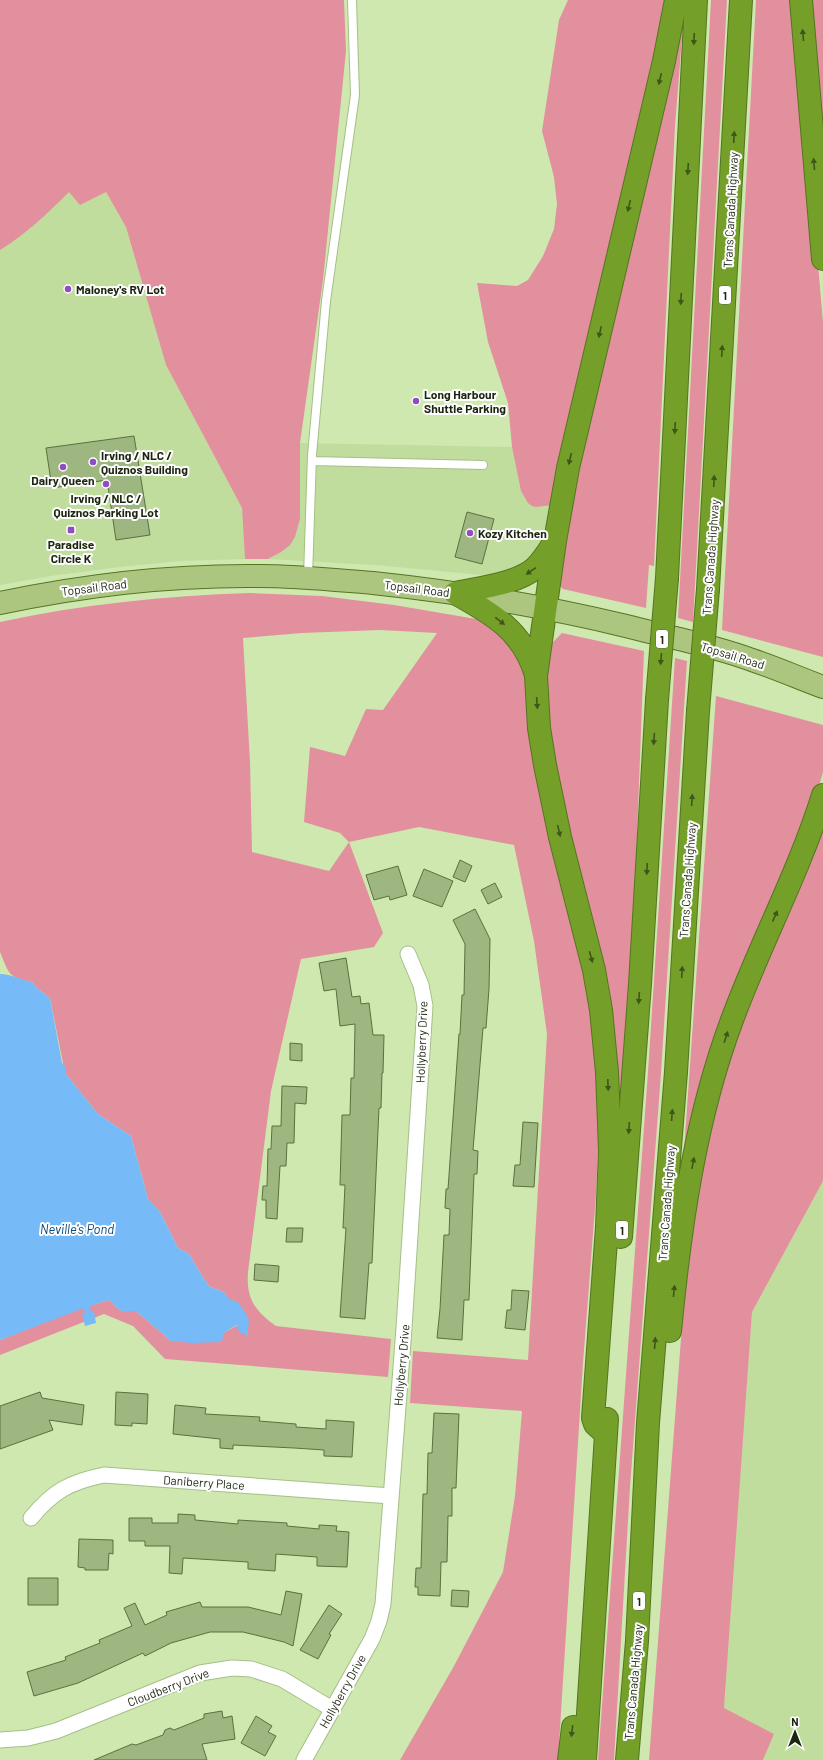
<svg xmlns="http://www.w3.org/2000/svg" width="823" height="1760" font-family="Barlow,sans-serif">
	<rect width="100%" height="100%" fill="#cee8b0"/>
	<path fill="#c0dd9d" d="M 0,9 L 126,227 L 166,365 L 242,508 L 245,559 L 180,561 L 112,568 L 50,576 L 0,585 Z
		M 300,443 L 512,447 L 520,486 L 553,505 L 546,542 L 524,569 L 491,576 L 376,565 L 268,559 L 281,552 L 300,519 Z
		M 823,1181 L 823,1760 L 763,1760 L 774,1734 L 724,1708 L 752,1312 Z"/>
	<path fill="#e2909e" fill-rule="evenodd" d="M 0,0 L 344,0 L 346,51 L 323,280 L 300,443 L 300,519 L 295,537 L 290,545 L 281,552 L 268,559 L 245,559 L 242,508 L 166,365 L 126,227 L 106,192 L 80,205 L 69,192 C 48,213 25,235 0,250 Z
		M 568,0 L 669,0 L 553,505 L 536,507 L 532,506 L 528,503 L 521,491 L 512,447 L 508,403 L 488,342 L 477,283 L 517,286 L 528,280 L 543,256 L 554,229 L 557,204 L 554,177 L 542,131 L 559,20 Z
		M 685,0 L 675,126 L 654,566 L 649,565 L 646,608 L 563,589 L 559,585 L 560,548 Z
		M 711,0 L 727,0 L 693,622 L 678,618 Z
		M 756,0 L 795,0 L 823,322 L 823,657 L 722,630 Z
		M 806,0 L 823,0 L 823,200 Z
		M 250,593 L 322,596 L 394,605 L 482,620 L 499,628 L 523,666 L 574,929 L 593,1015 L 599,1127 L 596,1195 L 583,1363 L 558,1760 L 400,1760 L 454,1666 L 503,1572 L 515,1496 L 522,1411 L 410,1403 L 413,1351 L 528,1360 L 547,1034 L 534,941 L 514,845 L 419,827 L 349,842 L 383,933 L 374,947 L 301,959 L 271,1091 L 248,1272 C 246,1299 255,1311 276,1326 L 391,1339 L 388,1377 L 165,1359 L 133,1326 L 104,1314 L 0,1355 L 0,1340 L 75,1310 L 109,1300 L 121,1311 L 136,1311 L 171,1341 L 225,1332 L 238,1325 L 248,1336 L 246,1327 L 224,1292 L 210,1287 L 204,1279 L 189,1254 L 178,1248 L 160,1212 L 148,1199 L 131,1136 L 98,1114 L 65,1073 L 50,998 L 37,988 L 32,982 C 8,978 9,973 0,952 L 0,622 C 83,604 164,596 250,593 ZM 380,630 L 437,633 L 383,710 L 366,709 L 345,756 L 310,747 L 304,822 L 340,833 L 349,842 L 329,871 L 252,852 L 250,762 L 243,638 L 302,633 Z
		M 562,633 L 644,651 L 632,969 L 619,1138 L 557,797 L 541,689 L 549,646 Z
		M 675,658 L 687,661 L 661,1073 L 630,1487 L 614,1760 L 598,1760 L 648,1072 Z
		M 716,696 L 823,725 L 823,772 L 811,814 L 681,1193 Z
		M 823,820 L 823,1181 L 752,1312 L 724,1708 L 774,1734 L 763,1760 L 649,1760 L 690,1220 L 718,1082 Z"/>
	<path fill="#77baf8" d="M 0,974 C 11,974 21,980 32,982 L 37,988 L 50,998 L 62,1063 L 66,1066 L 65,1073 L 98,1114 L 131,1136 L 148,1199 L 160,1212 L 178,1248 L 189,1254 L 204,1279 L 210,1287 L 224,1292 L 229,1299 L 238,1302 L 248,1317 L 249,1326 L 247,1327 L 248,1336 L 239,1332 L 237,1325 L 225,1332 L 221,1342 L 192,1343 L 171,1341 L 136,1311 L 121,1311 L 109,1300 L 90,1306 L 91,1312 L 94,1312 L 96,1323 L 85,1326 L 82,1314 L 85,1314 L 84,1308 L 0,1340 Z"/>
	<path fill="#9eb680" stroke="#5a713e" d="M 134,436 L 150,535 L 116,540 L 107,480 L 52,488 L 46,448 Z
		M 467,512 L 494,519 L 482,564 L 455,557 Z
		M 460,860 L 472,866 L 465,882 L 453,877 Z
		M 398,866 L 407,895 L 390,900 L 389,896 L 374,900 L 366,875 Z
		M 424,869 L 453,881 L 442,907 L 413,896 Z
		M 495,883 L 502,897 L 488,904 L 481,890 Z
		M 475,909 L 490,939 L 489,989 L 486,1028 L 483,1028 L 473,1150 L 478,1151 L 477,1174 L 474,1174 L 469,1300 L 464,1300 L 462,1340 L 437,1338 L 440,1309 L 444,1235 L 449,1235 L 450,1209 L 445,1208 L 446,1189 L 448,1189 L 459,1034 L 460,1034 L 462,995 L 464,995 L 465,944 L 453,920 Z
		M 346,958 L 352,997 L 360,996 L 361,1004 L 369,1003 L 373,1035 L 384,1035 L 383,1073 L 382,1073 L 381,1108 L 379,1108 L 372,1263 L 369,1263 L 365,1319 L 340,1317 L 346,1228 L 343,1228 L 345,1185 L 340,1185 L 342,1115 L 350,1115 L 351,1078 L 354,1078 L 355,1024 L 340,1026 L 336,989 L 324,991 L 319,963 Z
		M 290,1043 L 302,1044 L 302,1061 L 290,1060 Z
		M 282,1086 L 307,1087 L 306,1104 L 295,1103 L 294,1143 L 287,1143 L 286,1166 L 280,1166 L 277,1219 L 266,1218 L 266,1200 L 262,1200 L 263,1186 L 267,1186 L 268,1149 L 271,1149 L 272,1126 L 281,1126 Z
		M 523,1122 L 538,1123 L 534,1187 L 513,1186 L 515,1165 L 520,1165 Z
		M 287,1228 L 303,1228 L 302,1242 L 286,1242 Z
		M 255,1264 L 279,1266 L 278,1282 L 254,1280 Z
		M 512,1290 L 529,1291 L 525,1330 L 505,1328 L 507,1310 L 511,1310 Z
		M 40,1392 L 42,1398 L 84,1405 L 82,1425 L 49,1420 L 53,1430 L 0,1449 L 0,1406 Z
		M 116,1392 L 148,1394 L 147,1424 L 132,1423 L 132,1426 L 115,1425 Z
		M 175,1405 L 206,1408 L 205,1414 L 260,1417 L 259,1421 L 296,1424 L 296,1427 L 326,1429 L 326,1420 L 354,1422 L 352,1457 L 324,1456 L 324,1450 L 294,1448 L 233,1445 L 233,1449 L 220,1448 L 220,1439 L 173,1434 Z
		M 434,1413 L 459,1414 L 456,1488 L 452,1488 L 452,1516 L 448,1516 L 447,1562 L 441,1562 L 440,1596 L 418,1595 L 418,1587 L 415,1587 L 416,1568 L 421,1568 L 423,1494 L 427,1494 L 428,1453 L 432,1453 Z
		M 178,1514 L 195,1515 L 195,1520 L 238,1524 L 238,1520 L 287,1523 L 287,1526 L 319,1529 L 319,1525 L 337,1526 L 336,1531 L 349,1532 L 347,1567 L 317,1566 L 317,1557 L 276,1554 L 275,1571 L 248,1569 L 248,1562 L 183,1558 L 182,1574 L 169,1573 L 170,1546 L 145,1546 L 145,1541 L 129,1541 L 129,1518 L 152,1518 L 152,1523 L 178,1523 Z
		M 79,1539 L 113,1540 L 113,1554 L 109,1553 L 108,1570 L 85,1570 L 85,1568 L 78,1567 Z
		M 28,1578 L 58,1578 L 58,1605 L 28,1605 Z
		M 452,1590 L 469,1591 L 468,1607 L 451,1606 Z
		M 286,1591 L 302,1594 L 293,1646 L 284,1642 L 243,1632 L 210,1632 L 171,1643 L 145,1656 L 143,1653 L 78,1683 L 34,1696 L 27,1672 L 66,1660 L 65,1657 L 100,1643 L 99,1640 L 132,1626 L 124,1608 L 135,1603 L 145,1625 L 167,1615 L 166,1612 L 200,1602 L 202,1607 L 248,1607 L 281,1615 Z
		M 329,1605 L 342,1614 L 329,1634 L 331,1635 L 318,1659 L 300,1650 Z
		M 222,1711 L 223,1718 L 232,1716 L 235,1739 L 202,1744 L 207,1760 L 94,1760 L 132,1744 L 136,1745 L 163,1735 L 165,1730 L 170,1728 L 174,1730 L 204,1718 L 204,1714 Z
		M 256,1716 L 272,1726 L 268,1732 L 276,1736 L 265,1756 L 241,1743 Z"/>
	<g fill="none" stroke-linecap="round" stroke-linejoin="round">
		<defs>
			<path id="service" d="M 312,461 L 483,465
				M 308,577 L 312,455 L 326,301 L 355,95 L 352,0"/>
			<path id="minor" d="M 31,1518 C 53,1491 70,1482 104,1475 L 391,1496
				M 0,1740 L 28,1738 L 56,1731 L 200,1673 L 232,1668 L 251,1669 L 282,1679 L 332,1709
				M 304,1760 L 372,1639 L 379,1621 L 383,1604 L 404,1328 L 425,1006 L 421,985 L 408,954"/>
			<path id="primary" d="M 0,603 C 85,585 173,575 259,576 C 297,576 335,580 373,583 C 458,592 543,606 626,626 C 668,637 712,645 752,660 C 776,668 799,678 823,687"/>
			<path id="motorway" d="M 801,0 L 823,259
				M 667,578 L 696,0
				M 708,589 L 741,0
				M 455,593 C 493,614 523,631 536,675
				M 455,593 C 478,588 517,584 535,568 C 542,561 548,552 553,544
				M 621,1237 L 640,984 L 657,700
				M 670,1331 C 680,1226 695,1119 732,1020 C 760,944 799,872 823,795
				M 606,1434 L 595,1424 L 593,1418 L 607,1227 L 610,1150 L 607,1072 L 601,1010 L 594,970 L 560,837 L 545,765 L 539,728 L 536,676 L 555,541 L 568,468 L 664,61 L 676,0
				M 569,1760 L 573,1727
				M 585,1760 L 607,1419
				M 627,1760 L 637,1641 L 648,1423 L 676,1072 L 698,711"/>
		</defs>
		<use href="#service" stroke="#a6bf88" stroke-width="10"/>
		<use href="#minor" stroke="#a6bf88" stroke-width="17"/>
		<use href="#primary" stroke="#557520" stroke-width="24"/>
		<use href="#motorway" stroke="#557520" stroke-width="24"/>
		<use href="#service" stroke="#fff" stroke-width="8"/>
		<use href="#minor" stroke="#fff" stroke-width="15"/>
		<use href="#primary" stroke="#acc67f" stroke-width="22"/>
		<use href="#motorway" stroke="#74a029" stroke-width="22"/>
		<defs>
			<path id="motorway-bridge" d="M 657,700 L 667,578
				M 698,711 L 708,589"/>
		</defs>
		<use href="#motorway-bridge" stroke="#557520" stroke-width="24" stroke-linecap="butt"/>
		<use href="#motorway-bridge" stroke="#74a029" stroke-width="22"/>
	</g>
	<defs><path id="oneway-solid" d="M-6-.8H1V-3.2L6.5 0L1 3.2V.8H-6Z"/></defs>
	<g fill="#3f561a">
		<use href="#oneway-solid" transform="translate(803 35) rotate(-95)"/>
		<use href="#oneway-solid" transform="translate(694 39) rotate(93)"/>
		<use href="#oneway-solid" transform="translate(660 79) rotate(103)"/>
		<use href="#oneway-solid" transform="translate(734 137) rotate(-87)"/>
		<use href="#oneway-solid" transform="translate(814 164) rotate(-95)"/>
		<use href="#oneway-solid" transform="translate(688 169) rotate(93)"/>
		<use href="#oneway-solid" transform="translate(629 206) rotate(103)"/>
		<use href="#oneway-solid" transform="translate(681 299) rotate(93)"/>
		<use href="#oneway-solid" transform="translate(600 332) rotate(103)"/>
		<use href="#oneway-solid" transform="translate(722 351) rotate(-87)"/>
		<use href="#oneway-solid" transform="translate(675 428) rotate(93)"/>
		<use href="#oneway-solid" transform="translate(570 459) rotate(103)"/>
		<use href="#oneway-solid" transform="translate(714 481) rotate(-87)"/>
		<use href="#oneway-solid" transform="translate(531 571) rotate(146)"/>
		<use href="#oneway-solid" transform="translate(500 621) rotate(38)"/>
		<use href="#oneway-solid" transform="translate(661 659) rotate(95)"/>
		<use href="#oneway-solid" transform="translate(537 703) rotate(86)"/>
		<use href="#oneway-solid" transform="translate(654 739) rotate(94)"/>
		<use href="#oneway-solid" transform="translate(692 800) rotate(-86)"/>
		<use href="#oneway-solid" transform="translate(559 831) rotate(77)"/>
		<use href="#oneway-solid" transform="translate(647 869) rotate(93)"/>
		<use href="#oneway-solid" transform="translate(775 916) rotate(-66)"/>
		<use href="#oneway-solid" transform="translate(591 957) rotate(75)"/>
		<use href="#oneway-solid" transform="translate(682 972) rotate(-87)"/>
		<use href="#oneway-solid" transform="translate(639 998) rotate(94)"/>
		<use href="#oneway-solid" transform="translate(726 1037) rotate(-72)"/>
		<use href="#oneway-solid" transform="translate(608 1085) rotate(88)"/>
		<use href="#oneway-solid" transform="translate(672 1115) rotate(-86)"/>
		<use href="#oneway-solid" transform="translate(629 1128) rotate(94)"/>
		<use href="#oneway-solid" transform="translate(693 1163) rotate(-79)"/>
		<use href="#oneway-solid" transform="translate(674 1291) rotate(-84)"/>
		<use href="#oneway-solid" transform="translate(655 1343) rotate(-86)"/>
		<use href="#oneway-solid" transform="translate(572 1731) rotate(97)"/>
	</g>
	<g fill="#904dc1" stroke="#fefefe" stroke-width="1.5">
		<circle cx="68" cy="289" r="4"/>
		<circle cx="416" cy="401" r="4"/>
		<circle cx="93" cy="462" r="4"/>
		<circle cx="63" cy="467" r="4"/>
		<circle cx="106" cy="484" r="4"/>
		<rect x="67" y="526" width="8" height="8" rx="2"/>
		<circle cx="470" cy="533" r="4"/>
	</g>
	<g text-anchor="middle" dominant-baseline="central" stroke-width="4" stroke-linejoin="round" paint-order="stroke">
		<g fill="#fefefe" stroke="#606657" stroke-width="1">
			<rect x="719" y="286" width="12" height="18" rx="3"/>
			<rect x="656" y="630" width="12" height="18" rx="3"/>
			<rect x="616" y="1221" width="12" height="18" rx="3"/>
			<rect x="633" y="1592" width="12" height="18" rx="3"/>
		</g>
		<g font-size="11" font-weight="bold" fill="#1c2510">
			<text x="725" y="295">1</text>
			<text x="662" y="639">1</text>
			<text x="622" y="1230">1</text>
			<text x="639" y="1601">1</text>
		</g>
		<g font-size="12" fill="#1c2510" stroke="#fefefe">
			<text transform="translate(730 210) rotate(-87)">Trans Canada Highway</text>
			<text transform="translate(710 557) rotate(-86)">Trans Canada Highway</text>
			<text transform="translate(94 587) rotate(-7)">Topsail Road</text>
			<text transform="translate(417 588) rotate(7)">Topsail Road</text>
			<text transform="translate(733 655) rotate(17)">Topsail Road</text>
			<text transform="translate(687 880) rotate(-86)">Trans Canada Highway</text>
			<text transform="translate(421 1042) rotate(-88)">Hollyberry Drive</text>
			<text transform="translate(666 1203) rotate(-86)">Trans Canada Highway</text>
			<text transform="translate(401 1365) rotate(-85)">Hollyberry Drive</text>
			<text transform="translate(204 1482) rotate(4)">Daniberry Place</text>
			<text transform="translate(633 1682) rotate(-85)">Trans Canada Highway</text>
			<text transform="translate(168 1687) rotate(-21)">Cloudberry Drive</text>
			<text transform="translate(342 1691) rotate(-61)">Hollyberry Drive</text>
		</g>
		<g font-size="12" font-weight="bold" fill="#1c2510" stroke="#fefefe" text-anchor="start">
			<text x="76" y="289">Maloney's RV Lot</text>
			<text x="424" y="394">Long Harbour<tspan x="424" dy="14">Shuttle Parking</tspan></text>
			<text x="101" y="455">Irving / NLC /<tspan x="101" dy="14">Quiznos Building</tspan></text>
			<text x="63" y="480" text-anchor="middle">Dairy Queen</text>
			<text x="106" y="498" text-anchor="middle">Irving / NLC /<tspan x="106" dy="14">Quiznos Parking Lot</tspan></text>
			<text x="478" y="533">Kozy Kitchen</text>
			<text x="71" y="544" text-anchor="middle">Paradise<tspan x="71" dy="14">Circle K</tspan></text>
		</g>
		<g font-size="13" font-style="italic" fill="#074a7b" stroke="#fefefe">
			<text x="77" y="1229">Neville's Pond</text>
		</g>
	</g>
	<g transform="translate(795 1732)" stroke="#fefefe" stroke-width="3" paint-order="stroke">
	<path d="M0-3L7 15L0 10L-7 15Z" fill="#1c2510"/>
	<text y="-6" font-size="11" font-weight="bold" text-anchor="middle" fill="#1c2510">N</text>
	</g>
</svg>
